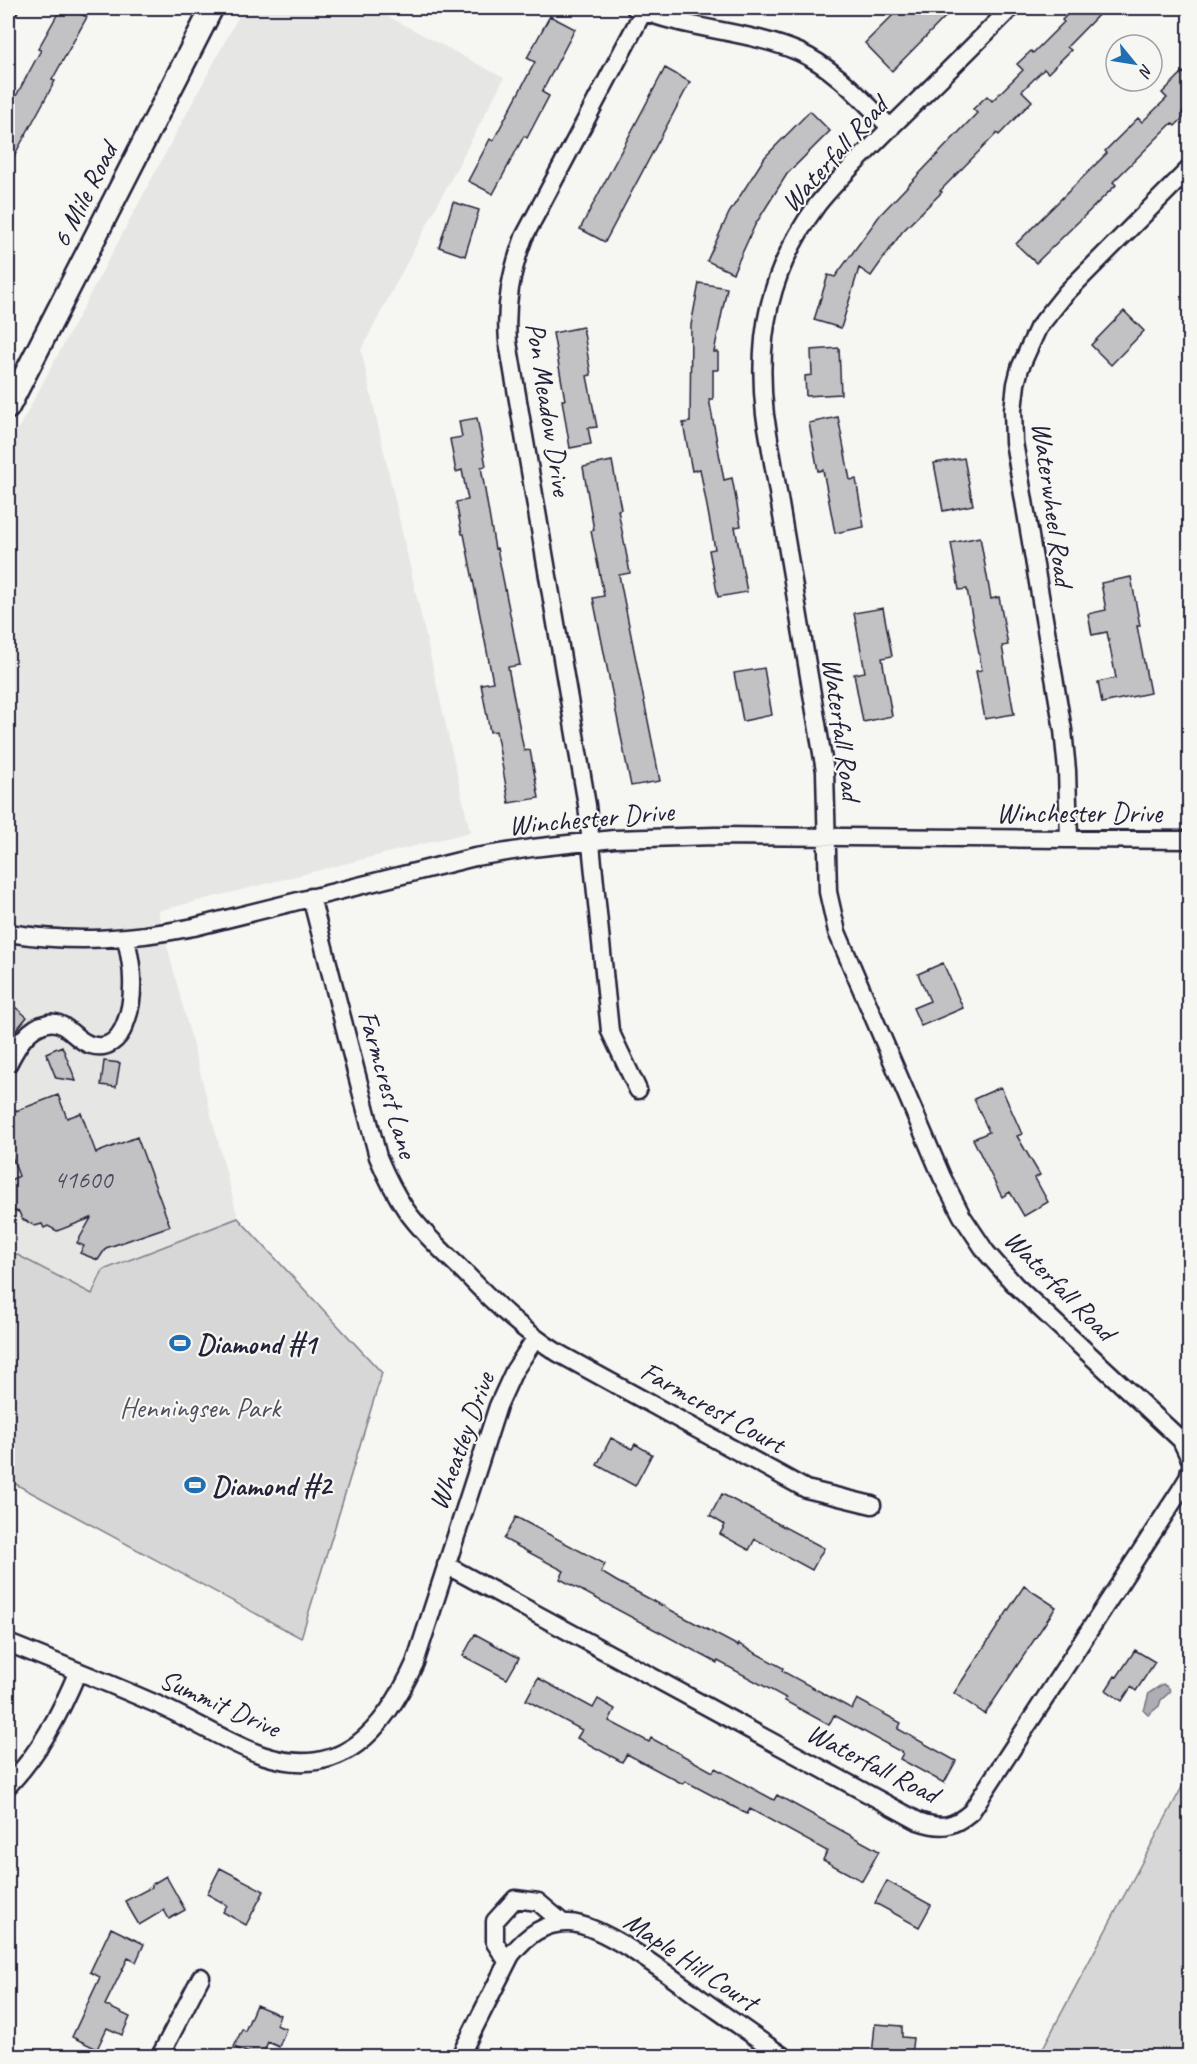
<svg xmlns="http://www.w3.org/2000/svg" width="1197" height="2064" font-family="Caveat,sans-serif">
	<rect width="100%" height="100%" fill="#f6f6f2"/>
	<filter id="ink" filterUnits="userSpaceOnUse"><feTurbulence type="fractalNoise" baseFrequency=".0167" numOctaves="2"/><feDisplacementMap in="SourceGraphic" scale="12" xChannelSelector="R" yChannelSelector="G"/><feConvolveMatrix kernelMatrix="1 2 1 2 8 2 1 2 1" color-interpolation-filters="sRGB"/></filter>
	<g filter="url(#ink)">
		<path fill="#e6e6e4" d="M 243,8 L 372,8 L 504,78 L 361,350 L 470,832 L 158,911 L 238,1218 L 103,1270 L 92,1294 L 8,1250 L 8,448 Z"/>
		<path fill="#d7d7d7" stroke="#7c7c89" stroke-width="1.5" d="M 238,1218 L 382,1373 L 301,1638 L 8,1480 L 8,1250 L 92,1294 L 103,1270 Z
			M 1189,1774 L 1189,2056 L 1039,2056 L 1045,2044 Z"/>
		<path fill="#adadb3" stroke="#757583" stroke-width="1.5" d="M 1163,1684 L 1169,1688 L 1170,1692 L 1161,1700 L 1159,1706 L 1148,1715 L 1144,1711 L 1149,1693 Z"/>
		<path fill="#c2c2c4" stroke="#22223b" stroke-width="1.5" d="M 61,8 L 69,8 L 87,17 L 52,80 L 55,81 L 8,167 L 8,111 L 41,50 L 38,49 Z
			M 900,8 L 954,8 L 892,71 L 865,43 Z
			M 1074,8 L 1105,8 L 1067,47 L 1071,50 L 1048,73 L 1044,69 L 1022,91 L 1032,101 L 999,135 L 997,133 L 940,191 L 942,192 L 902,232 L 871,276 L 859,268 L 841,328 L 814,320 L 828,275 L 835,277 L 880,215 L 977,113 L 973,109 L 987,96 L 992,101 L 1023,70 L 1017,64 L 1031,51 L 1033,53 L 1064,22 L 1062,20 Z
			M 550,16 L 575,29 L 542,92 L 549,96 L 527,138 L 524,136 L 493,194 L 468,181 L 490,139 L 493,141 L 535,62 L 527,58 Z
			M 665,68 L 690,82 L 605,242 L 580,229 Z
			M 1183,72 L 1190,79 L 1190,104 L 1182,112 L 1185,116 L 1175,126 L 1172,123 L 1113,182 L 1116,185 L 1036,263 L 1016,244 L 1107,153 L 1105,151 L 1138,118 L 1142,122 L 1167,98 L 1162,93 Z
			M 810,111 L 830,131 L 787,174 L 755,225 L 733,273 L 707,261 L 729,213 L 765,157 Z
			M 453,202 L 479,210 L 465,256 L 439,247 Z
			M 699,283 L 727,288 L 714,352 L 718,352 L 718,370 L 713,370 L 713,399 L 709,399 L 724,480 L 732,478 L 741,526 L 735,527 L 747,592 L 718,597 L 709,550 L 715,549 L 700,469 L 692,471 L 683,423 L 690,422 L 691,325 Z
			M 1124,311 L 1144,331 L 1111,365 L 1091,345 Z
			M 583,327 L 591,375 L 587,376 L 597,427 L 588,428 L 591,444 L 570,448 L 562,400 L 565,400 L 553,333 Z
			M 839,348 L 841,394 L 806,396 L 805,376 L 812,375 L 811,350 Z
			M 838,417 L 850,480 L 856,479 L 864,527 L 835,533 L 823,470 L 818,471 L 809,423 Z
			M 477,418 L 486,466 L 481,467 L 495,549 L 497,548 L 520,665 L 508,667 L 524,751 L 530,750 L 539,798 L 509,803 L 496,731 L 490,732 L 481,684 L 493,682 L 464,534 L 462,534 L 456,502 L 468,500 L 462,470 L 456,472 L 450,439 L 462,437 L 459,421 Z
			M 964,458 L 973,505 L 943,511 L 934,463 Z
			M 612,461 L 621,509 L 618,510 L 630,573 L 619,575 L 660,781 L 631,786 L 593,598 L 604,596 L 591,531 L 594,530 L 583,467 Z
			M 980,537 L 991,599 L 999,597 L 1008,645 L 1002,646 L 1014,714 L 985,719 L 976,671 L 982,670 L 967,589 L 959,590 L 951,543 Z
			M 1131,577 L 1140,626 L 1137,626 L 1150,693 L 1102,703 L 1098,682 L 1116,678 L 1107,632 L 1092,635 L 1088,614 L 1106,610 L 1101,583 Z
			M 883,608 L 892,656 L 882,658 L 892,716 L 863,722 L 854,674 L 865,672 L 854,613 Z
			M 764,668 L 772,715 L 743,721 L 734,673 Z
			M 943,963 L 963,1008 L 921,1026 L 913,1008 L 930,1001 L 918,974 Z
			M 15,1007 L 27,1017 L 8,1040 L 8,1016 Z
			M 62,1046 L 76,1081 L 56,1078 L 46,1053 Z
			M 104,1061 L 120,1063 L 116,1087 L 101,1085 Z
			M 1001,1087 L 1022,1134 L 1017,1136 L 1040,1175 L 1035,1178 L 1048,1202 L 1024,1216 L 1010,1192 L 1002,1197 L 973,1139 L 989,1132 L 974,1099 Z
			M 58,1095 L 67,1118 L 81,1113 L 96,1153 L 137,1137 L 170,1226 L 106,1248 L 98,1260 L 80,1253 L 84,1246 L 77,1243 L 91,1218 L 57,1231 L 48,1226 L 44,1228 L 42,1224 L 35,1226 L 22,1219 L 19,1212 L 8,1209 L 8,1181 L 19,1176 L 8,1146 L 8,1114 Z
			M 611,1438 L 632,1449 L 635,1444 L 652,1454 L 635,1486 L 597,1465 Z
			M 722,1494 L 824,1548 L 812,1570 L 755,1539 L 749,1550 L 720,1534 L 725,1525 L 710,1516 Z
			M 516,1517 L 605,1564 L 601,1572 L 616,1581 L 738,1646 L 739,1644 L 783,1668 L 782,1671 L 852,1709 L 857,1699 L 901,1723 L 898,1729 L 956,1761 L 944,1783 L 900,1759 L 903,1753 L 834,1715 L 829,1725 L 785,1701 L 786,1698 L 718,1661 L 717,1663 L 560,1579 L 564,1571 L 504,1539 Z
			M 1024,1586 L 1056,1607 L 985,1714 L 954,1693 Z
			M 475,1634 L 519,1658 L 507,1679 L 463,1656 Z
			M 1135,1650 L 1155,1662 L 1136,1691 L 1131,1687 L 1122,1701 L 1106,1690 L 1115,1676 L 1117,1677 Z
			M 538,1678 L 593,1708 L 598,1699 L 615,1709 L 609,1721 L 649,1742 L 651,1738 L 713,1772 L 715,1768 L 774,1800 L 777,1795 L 879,1851 L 862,1881 L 823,1860 L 827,1851 L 750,1809 L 747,1814 L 685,1781 L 683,1784 L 627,1754 L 622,1762 L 577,1738 L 582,1730 L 526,1700 Z
			M 220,1868 L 264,1891 L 246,1925 L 223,1912 L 227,1905 L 207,1894 Z
			M 166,1876 L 185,1910 L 169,1919 L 164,1910 L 139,1925 L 125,1901 L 152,1887 L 151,1885 Z
			M 887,1881 L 931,1905 L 919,1927 L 875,1903 Z
			M 111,1928 L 144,1944 L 136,1962 L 128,1958 L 105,2005 L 130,2017 L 122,2035 L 107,2028 L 97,2049 L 72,2037 L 100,1977 L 90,1972 Z
			M 256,2005 L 280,2015 L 276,2025 L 286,2029 L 279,2047 L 268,2042 L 262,2056 L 256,2056 L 234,2047 L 242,2029 L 245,2031 Z
			M 875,2024 L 902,2026 L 902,2037 L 913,2038 L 911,2056 L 872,2056 Z"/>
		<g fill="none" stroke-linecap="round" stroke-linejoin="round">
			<defs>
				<path id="minor" d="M 635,8 C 687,30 747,30 799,52 C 835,68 863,101 891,128
					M 1011,8 C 972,47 932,87 892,126 C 867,152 839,177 817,205 C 769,271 756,336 765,415 L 825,771 L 828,892 L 837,932 L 942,1177 L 962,1216 L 986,1252 L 1015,1285 L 1181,1440 L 1190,1459
					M 8,9 L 9,8
					M 1069,839 L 1067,770 L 1063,730 L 1014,442 L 1013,410 L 1016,384 L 1020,368 L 1038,328 L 1066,293 L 1190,168
					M 311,897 L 378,1157 C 386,1176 395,1194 406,1210 C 423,1234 446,1254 467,1275 C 495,1304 523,1331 558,1353 L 806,1489 L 872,1505
					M 8,933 C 73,943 129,940 194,927 L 475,857 L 532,848 L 614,839 L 715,836 L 1190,840
					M 8,1064 C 17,1047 27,1027 48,1023 C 65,1019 75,1041 91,1045 C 125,1055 133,1004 132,979 C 132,965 129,952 126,939
					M 638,1090 L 610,1031 L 587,805 L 508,342 C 505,304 511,272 524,237 L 643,12
					M 446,1565 L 918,1821 C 941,1829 952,1828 971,1812 L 1180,1491 L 1188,1478 L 1190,1469
					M 8,1643 C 60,1664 112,1684 163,1707 C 196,1722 228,1743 262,1755 C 342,1782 385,1729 415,1663 L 498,1406 L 514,1371 L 535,1339
					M 8,1786 C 40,1752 60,1714 78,1671
					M 507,1961 L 495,1943 L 495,1921 L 515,1899 L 538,1902 L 563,1923
					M 160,2056 L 201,1977
					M 460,2056 L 511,1955 C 526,1936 544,1922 569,1923 C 603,1924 670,1976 700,1998 C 727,2017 755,2037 783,2056"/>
				<path id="tertiary" d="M 8,408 L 212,8"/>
			</defs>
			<use href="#minor" stroke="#22223b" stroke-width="21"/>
			<use href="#tertiary" stroke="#22223b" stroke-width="26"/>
			<use href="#minor" stroke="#f6f6f2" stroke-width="16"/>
			<use href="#tertiary" stroke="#f6f6f2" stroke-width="21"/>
		</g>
	</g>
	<defs>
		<symbol id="stadium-bare" viewBox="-9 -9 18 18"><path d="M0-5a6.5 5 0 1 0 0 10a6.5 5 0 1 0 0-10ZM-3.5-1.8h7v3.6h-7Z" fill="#1f6fb2" stroke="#f6f6f2" stroke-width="2.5" paint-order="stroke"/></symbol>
	</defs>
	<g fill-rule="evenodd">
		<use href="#stadium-bare" x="165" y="1328" width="30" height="30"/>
		<use href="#stadium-bare" x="180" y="1470" width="30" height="30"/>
	</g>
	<g text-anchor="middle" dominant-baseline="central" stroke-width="4.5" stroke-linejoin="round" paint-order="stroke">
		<g font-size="26" fill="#4a4a5d">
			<text x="83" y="1179">41600</text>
		</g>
		<g font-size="28" fill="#22223b" stroke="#f6f6f2">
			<text transform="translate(834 154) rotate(-48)">Waterfall Road</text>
			<text transform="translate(84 195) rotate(-63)">6 Mile Road</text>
			<text transform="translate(549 409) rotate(81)">Pon Meadow Drive</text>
			<text transform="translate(1053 504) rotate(82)">Waterwheel Road</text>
			<text transform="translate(842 729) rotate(82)">Waterfall Road</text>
			<text x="1079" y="812">Winchester Drive</text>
			<text transform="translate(591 818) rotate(-5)">Winchester Drive</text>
			<text transform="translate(388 1084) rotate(74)">Farmcrest Lane</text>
			<text transform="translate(1060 1285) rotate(45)">Waterfall Road</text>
			<text transform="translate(713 1407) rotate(29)">Farmcrest Court</text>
			<text transform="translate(461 1441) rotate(-70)">Wheatley Drive</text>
			<text transform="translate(220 1703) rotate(24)">Summit Drive</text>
			<text transform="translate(873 1763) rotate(27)">Waterfall Road</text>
			<text transform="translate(691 1961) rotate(34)">Maple Hill Court</text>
		</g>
		<g font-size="28" font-weight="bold" fill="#22223b" stroke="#f6f6f2" text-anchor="start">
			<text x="197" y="1343">Diamond #1</text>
			<text x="212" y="1485">Diamond #2</text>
		</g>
		<g font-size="28" fill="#4f4f62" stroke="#f6f6f2">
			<text x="200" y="1407">Henningsen Park</text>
		</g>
	</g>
	<rect width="1197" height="2064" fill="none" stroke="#f6f6f2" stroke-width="30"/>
	<rect x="15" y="15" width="1167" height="2034" fill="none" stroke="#22223b" stroke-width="2" filter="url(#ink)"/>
	<g transform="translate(1134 63) rotate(120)"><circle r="28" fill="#f6f6f2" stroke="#a1a1a9" stroke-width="1.5"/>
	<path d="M0-4.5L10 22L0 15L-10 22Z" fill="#1f6fb2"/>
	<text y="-9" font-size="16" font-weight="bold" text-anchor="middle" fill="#22223b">N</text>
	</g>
</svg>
